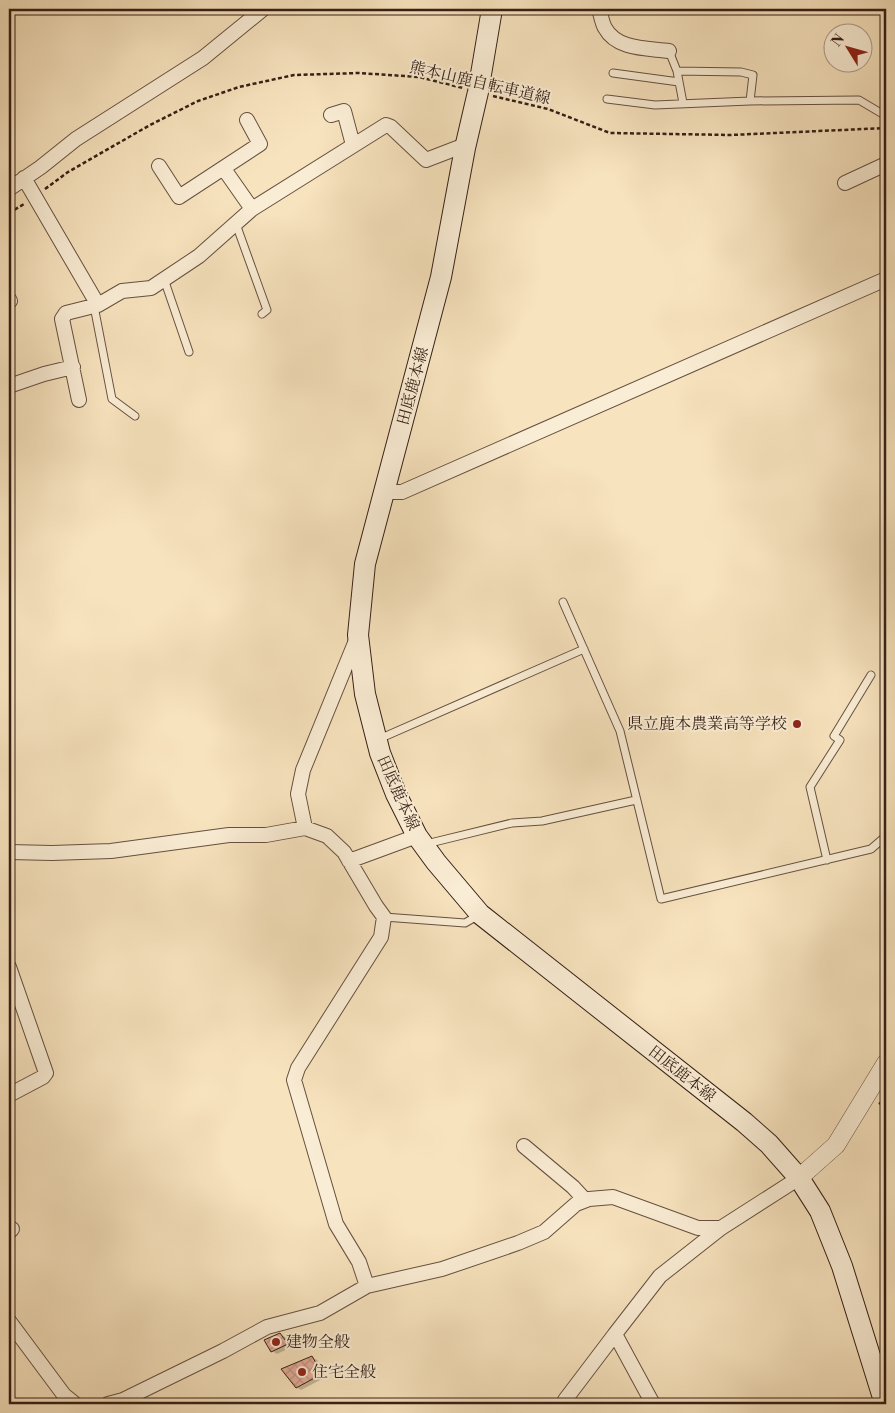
<svg xmlns="http://www.w3.org/2000/svg" width="895" height="1413" font-family="'Libre Bodoni','Noto Serif JP',serif">
	<defs>
		<pattern id="building-cross-hatch" width="8" height="8" patternUnits="userSpaceOnUse" patternTransform="scale(1.25)"><rect width="8" height="8" fill="#e3ad99"/><path d="M0 0l8 8M0 8l8-8" fill="none" stroke="#c39483"/></pattern>
	</defs>
	<rect width="100%" height="100%" fill="#f7e3be"/>
	<filter id="stains"><feTurbulence type="fractalNoise" baseFrequency=".004" numOctaves="4"/><feColorMatrix values="0 0 0 0 .2 0 0 0 0 .09 0 0 0 0 .02 0 0 0 .5 -.17"/></filter>
	<radialGradient id="worn" r=".72"><stop offset=".6" stop-color="#630" stop-opacity="0"/><stop offset="1" stop-color="#630" stop-opacity=".3"/></radialGradient>
	<path fill="#0003" d="M 280,1334 L 285,1337 L 292,1347 L 277,1354 L 272,1351 Z
		M 312,1357 L 317,1360 L 326,1377 L 301,1390 L 296,1387 Z"/>
	<path fill="url(#building-cross-hatch)" stroke="#351f15" d="M 280,1333 L 288,1344 L 271,1352 L 264,1340 Z
		M 312,1356 L 322,1374 L 296,1388 L 281,1369 Z"/>
	<g fill="none" stroke-linecap="round" stroke-linejoin="round">
		<defs>
			<path id="service" d="M 669,51 L 677,71 L 741,72 L 753,75 L 750,101
				M 677,71 L 683,103
				M 613,73 L 679,82
				M 607,99 L 655,105 L 750,101 L 859,100 L 886,116
				M 236,224 L 267,310 L 262,314
				M 164,279 L 189,352
				M 94,306 L 112,399 L 135,416
				M 563,602 L 620,731 L 661,899 L 871,849 L 886,836
				M 379,739 L 584,649
				M 426,844 L 512,823 L 542,821 L 636,800
				M 827,860 L 810,787 L 840,740 L 834,736 L 871,675
				M 384,917 L 465,923 L 479,915"/>
			<path id="minor" d="M 599,9 C 601,15 602,23 605,28 C 617,50 647,48 669,51
				M 331,115 L 344,111 L 353,145
				M 159,166 L 179,197 L 260,144 L 247,120
				M 224,169 L 252,209
				M 24,178 L 98,305
				M 845,183 L 886,164
				M 9,189 L 41,167 L 76,139 L 203,58 L 263,9
				M 9,299 L 10,301
				M 9,386 L 44,374 L 73,367
				M 79,400 L 62,319 L 66,313 L 98,305 L 122,291 L 151,288 L 199,256 L 252,209 L 386,125 L 391,127 L 426,160 L 465,145
				M 384,492 L 402,492 L 886,279
				M 305,828 L 298,794 L 303,770 L 357,638
				M 9,852 L 52,853 L 111,851 L 229,835 L 266,835 L 305,828 L 327,836 L 344,852 L 376,906 L 384,917 L 381,937 L 298,1068 L 294,1080 L 336,1224 L 359,1262 L 367,1286
				M 349,861 L 417,836
				M 9,967 L 46,1073 L 43,1077 L 9,1095
				M 524,1146 L 573,1187 L 585,1200
				M 9,1232 L 12,1229
				M 9,1321 L 64,1395 L 75,1404
				M 565,1400 L 615,1334
				M 108,1404 L 123,1400 L 223,1351 L 267,1327 L 320,1313 L 367,1286 L 442,1269 L 518,1243 L 544,1232 L 576,1204 L 589,1199 L 613,1197 L 698,1228 L 721,1228
				M 653,1404 L 615,1334 L 660,1276 L 721,1228 L 799,1178"/>
			<path id="tertiary" d="M 799,1178 L 836,1145 L 886,1063"/>
			<path id="secondary" d="M 492,9 L 478,92 L 465,148 L 441,277 L 365,564 L 358,635 L 365,694 L 380,753 L 396,794 L 417,836 L 436,862 L 480,914 L 744,1122 L 769,1144 L 799,1178 L 820,1211 L 842,1266 L 885,1404"/>
		</defs>
		<use href="#service" stroke="#66503f" stroke-width="9"/>
		<use href="#minor" stroke="#66503f" stroke-width="16"/>
		<use href="#tertiary" stroke="#66503f" stroke-width="19"/>
		<use href="#secondary" stroke="#351f15" stroke-width="22"/>
		<path stroke="#351f15" stroke-width="2.5" stroke-dasharray="4 2.5" stroke-linecap="butt" d="M 493,96 L 548,109 L 610,133 L 731,135 L 886,128
			M 45,189 L 68,172 L 150,125 L 198,101 L 239,87 L 294,75 L 359,73 L 419,77 L 463,88
			M 9,213 L 24,204
			M 879,1104 L 886,1099"/>
		<use href="#service" stroke="#faedd5" stroke-width="7"/>
		<use href="#minor" stroke="#faedd5" stroke-width="14"/>
		<use href="#tertiary" stroke="#faedd5" stroke-width="18"/>
		<use href="#secondary" stroke="#faedd5" stroke-width="20"/>
	</g>
	<g fill="#8f2418" stroke="#faedd5" stroke-width="2">
		<circle cx="797" cy="724" r="5"/>
		<circle cx="276" cy="1342" r="5"/>
		<circle cx="302" cy="1372" r="5"/>
	</g>
	<g text-anchor="middle" dominant-baseline="central" stroke-width="4" stroke-linejoin="round" paint-order="stroke">
		<g font-size="16" fill="#351f15" stroke="#faedd5">
			<text transform="translate(480 83) rotate(13)">熊本山鹿自転車道線</text>
			<text transform="translate(413 386) rotate(-75)">田底鹿本線</text>
			<text transform="translate(398 793) rotate(66)">田底鹿本線</text>
			<text transform="translate(682 1074) rotate(38)">田底鹿本線</text>
		</g>
		<g font-size="16" fill="#351f15" stroke="#faedd5" text-anchor="start">
			<text x="787" y="724" text-anchor="end">県立鹿本農業高等学校</text>
			<text x="286" y="1342">建物全般</text>
			<text x="312" y="1372">住宅全般</text>
		</g>
	</g>
	<rect width="895" height="1413" fill="none" stroke="#f7e3be" stroke-width="30"/>
	<rect x="10" y="10" width="875" height="1393" fill="none" stroke="#351f15" stroke-width="2.5"/>
	<rect x="15" y="15" width="865" height="1383" fill="none" stroke="#351f15"/>
	<g transform="translate(848 48) rotate(307)"><circle r="24" fill="#faedd5" stroke="#ab9b88"/>
	<path d="M0-4L9 19L0 12L-9 19Z" fill="#8f2418"/>
	<text y="-8" font-size="14" font-weight="bold" text-anchor="middle" fill="#351f15">N</text>
	</g>
	<rect width="100%" height="100%" filter="url(#stains)"/>
	<rect width="100%" height="100%" fill="url(#worn)"/>
</svg>
